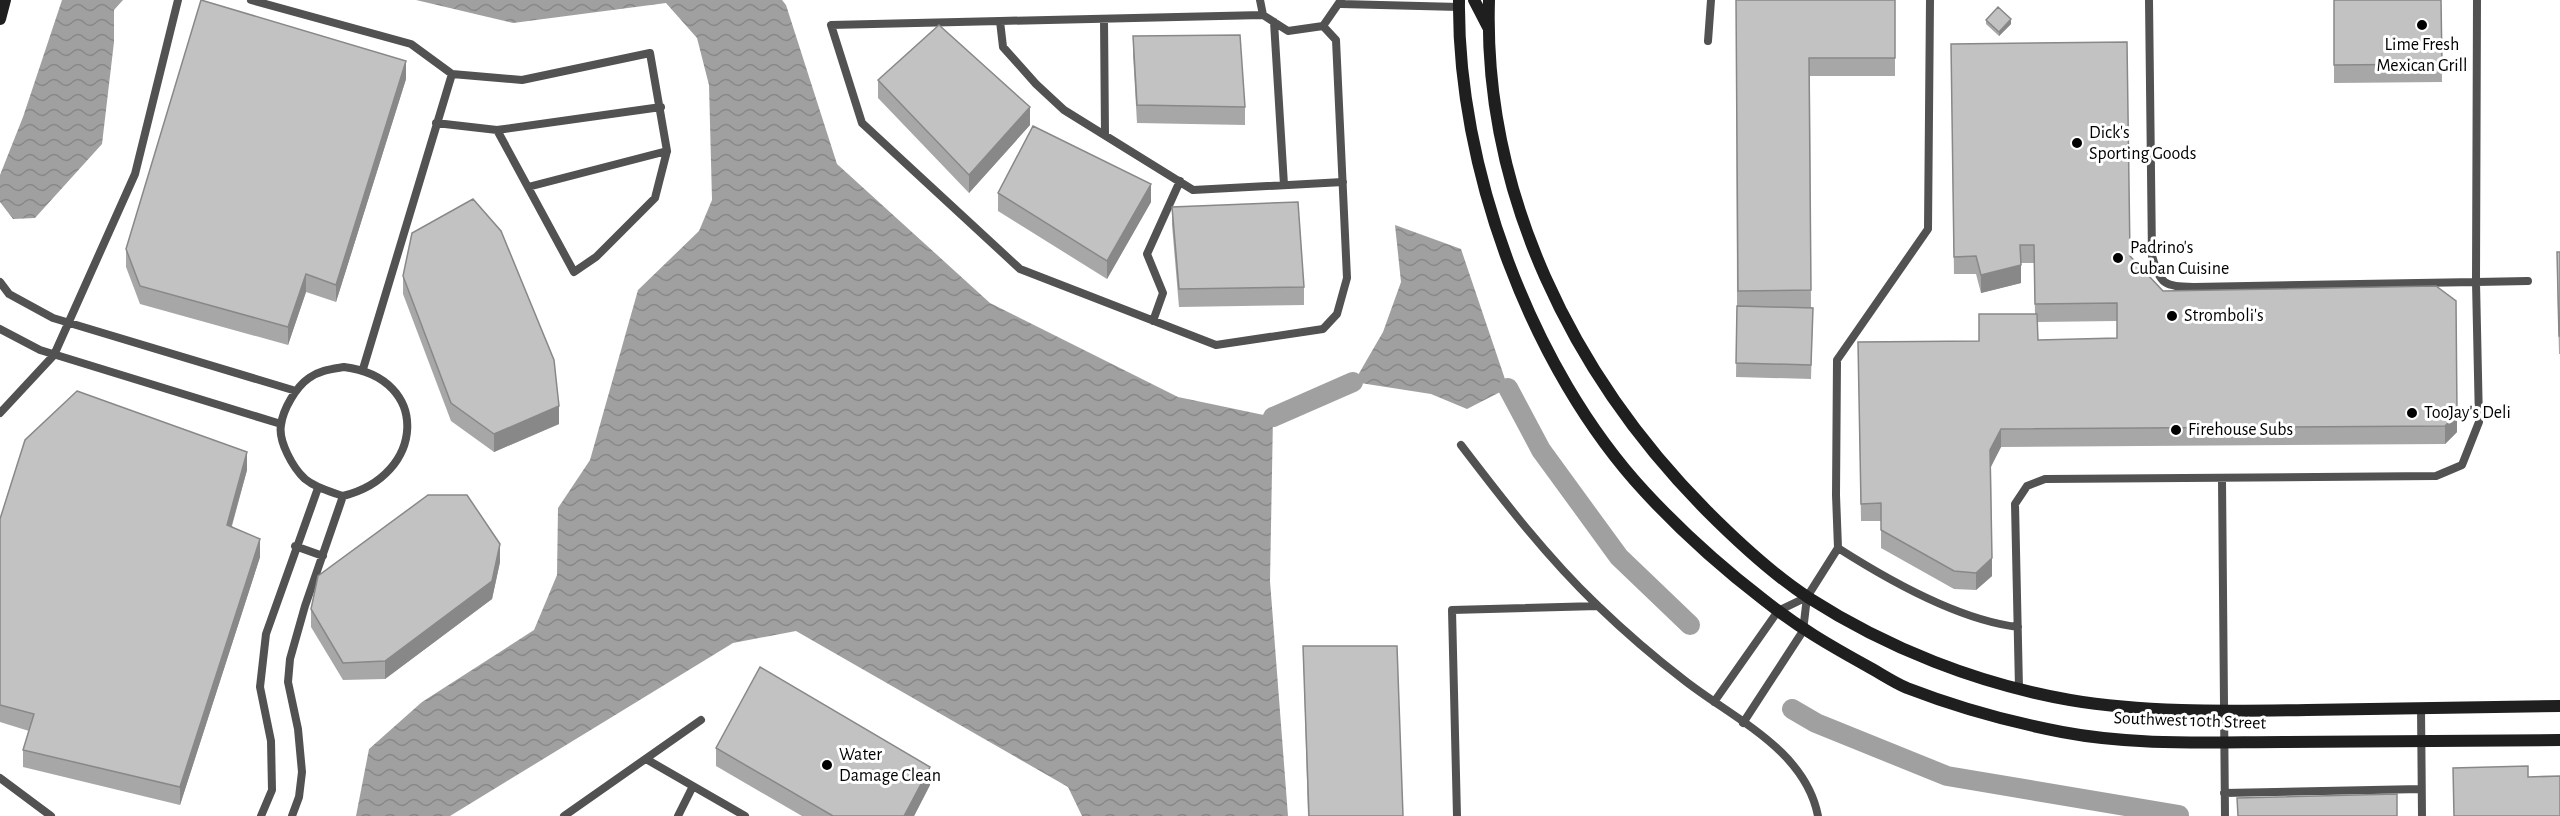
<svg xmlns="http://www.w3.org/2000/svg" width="2560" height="816" font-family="'Alegreya Sans',sans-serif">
	<defs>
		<pattern id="water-waves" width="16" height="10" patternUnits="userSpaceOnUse" patternTransform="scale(1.5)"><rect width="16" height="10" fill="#a0a0a0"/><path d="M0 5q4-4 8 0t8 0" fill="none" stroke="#888"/></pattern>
	</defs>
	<rect width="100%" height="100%" fill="#fff"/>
	<path fill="url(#water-waves)" d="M 62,0 L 123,0 L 114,10 L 114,42 L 102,144 L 35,218 L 13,219 L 0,202 L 0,175 L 23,117 Z
		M 416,0 L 782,0 L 786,5 L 837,164 L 990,303 L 1178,397 L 1273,417 L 1270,581 L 1288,816 L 1082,816 L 1068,787 L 796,631 L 733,643 L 450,816 L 356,816 L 369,749 L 422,702 L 534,630 L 557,575 L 558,508 L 590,460 L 638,290 L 699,231 L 712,200 L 709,85 L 697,38 L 666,3 L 513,23 Z
		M 1395,225 L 1461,249 L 1508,388 L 1467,409 L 1431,394 L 1354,382 L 1383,332 L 1401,282 Z"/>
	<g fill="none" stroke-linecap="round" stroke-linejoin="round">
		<path stroke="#a0a0a0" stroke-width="20" d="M 1508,388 L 1541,450 L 1619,557 L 1690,625
			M 1273,417 L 1353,382
			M 1792,709 L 1816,723 L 1947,776 L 2179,815"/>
		<path stroke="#525252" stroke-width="8" d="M 251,0 L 411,44 L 452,74 L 522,80 L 650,53 L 667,151 L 655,198 L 596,257 L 574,272 L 497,130 L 436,123
			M 1260,0 L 1263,15 L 1288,31 L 1323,26 L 1341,0
			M 2149,0 L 2152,256 C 2161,286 2164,286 2194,287 L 2476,282 L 2477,0
			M 1341,4 L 1459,7
			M 1104,19 L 1105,135
			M 1000,21 L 1263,15
			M 1274,22 L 1284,185
			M 1323,26 L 1336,40 L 1347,278 L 1337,314 L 1323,329 L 1216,345 L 1020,269 L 862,123 L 831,25 L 1000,21 L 1003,47 L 1036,84 L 1064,110 L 1193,190 L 1343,182
			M 1708,41 L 1711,0
			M 497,130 L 661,107
			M 528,187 L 667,151
			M 0,282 L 9,294 L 53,318 L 296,391
			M 1153,321 L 1163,293 L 1147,254 L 1180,181
			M 0,329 L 40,350 L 281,424
			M 344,367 C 432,378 425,476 343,496 C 329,491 316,488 305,479 C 293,468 278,441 281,425 C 283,409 296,387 309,378 C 320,370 332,369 344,367 Z
			M 363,369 L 452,74
			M 0,413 L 54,355 L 135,174 L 178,0
			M 1461,445 C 1503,500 1546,556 1597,605 C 1624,631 1654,657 1684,680 C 1732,718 1805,749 1818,816
			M 2222,479 L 2225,816
			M 295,546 L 323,556
			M 1838,548 C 1888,580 1958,620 2018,627
			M 2019,688 L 2015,504 L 2027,486 L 2045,479 L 2436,476 L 2462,465 L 2479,422 L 2476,282 L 2528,281
			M 1714,702 L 1778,611 L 1807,597
			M 2421,708 L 2422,816
			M 1743,723 L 1803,631 L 1807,597 L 1838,548 L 1836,495 L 1837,360 L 1928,229 L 1930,0
			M 646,759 L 745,816
			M 0,778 L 51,816
			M 2224,793 L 2421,789
			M 261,816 L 272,790 L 271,741 L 260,687 L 266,634 L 318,488
			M 292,816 L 299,797 L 302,772 L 298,729 L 288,682 L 290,659 L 305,606 L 343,496
			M 564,816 L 701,720
			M 678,816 L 693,786
			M 1457,816 L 1452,610 L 1598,606"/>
		<path stroke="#1f1f1f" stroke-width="12" d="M 1459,0 C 1457,167 1531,369 1645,492 C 1682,532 1721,567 1764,600 C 1798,627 1829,645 1867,666 C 1880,673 1893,682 1907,688 C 1956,707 2010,722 2062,732 C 2135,746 2210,742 2284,742 C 2376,741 2468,740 2560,740
			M 1474,0 L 1488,27
			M 1489,0 C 1483,194 1573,376 1707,511 C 1738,542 1772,574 1809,598 C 1887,648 1978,684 2070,700 C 2148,713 2229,711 2307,710 C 2392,708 2476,707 2560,706
			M 0,19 L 5,0"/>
	</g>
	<path fill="#a7a7a7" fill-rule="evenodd" d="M 1736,0 L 1895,0 L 1895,76 L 1810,76 L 1811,307 L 1813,308 L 1811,379 L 1736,377 L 1737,306 Z
		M 2334,0 L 2441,0 L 2442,82 L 2334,83 Z
		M 1986,20 L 2011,24 L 1999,36 L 1986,24 Z
		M 1133,36 L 1245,107 L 1245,125 L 1137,123 L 1133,54 Z
		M 1951,44 L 2130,256 L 2163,291 L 2457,432 L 2445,444 L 2001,447 L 1991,467 L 1992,576 L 1976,590 L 1954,589 L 1881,548 L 1881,521 L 1861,521 L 1858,342 L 1979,341 L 2035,314 L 2034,263 L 2021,263 L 2021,283 L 1981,293 L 1976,274 L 1954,274 ZM 2117,321 L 2117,338 L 2038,340 L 2037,322 Z
		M 406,79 L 336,302 L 306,292 L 288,345 L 140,304 L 126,267 L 126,249 Z
		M 878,80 L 1030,125 L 969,193 L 878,98 Z
		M 998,193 L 1151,202 L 1107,279 L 998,211 Z
		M 1172,207 L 1304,287 L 1304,305 L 1179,307 L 1172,225 Z
		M 2560,252 L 2560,354 L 2559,354 L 2557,270 Z
		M 403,276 L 559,424 L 494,452 L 451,421 L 403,294 Z
		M 247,470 L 232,526 L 260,557 L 180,805 L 23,767 L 23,750 L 29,731 L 0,722 L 0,519 Z
		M 500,562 L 492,599 L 385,679 L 343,680 L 311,627 L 311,609 Z
		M 1303,646 L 1403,816 L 1308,816 Z
		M 716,748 L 930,785 L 914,816 L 802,816 L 716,766 Z"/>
	<path fill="#888" d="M 2011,19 L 2011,24 L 1999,36 L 1999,32 Z
		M 406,61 L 406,79 L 336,302 L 336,285 Z
		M 1030,107 L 1030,125 L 969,193 L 969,175 Z
		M 1151,184 L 1151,202 L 1107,279 L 1107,261 Z
		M 2021,265 L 2021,283 L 1981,293 L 1981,275 Z
		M 306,274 L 306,292 L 288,345 L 288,327 Z
		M 559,406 L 559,424 L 494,452 L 494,434 Z
		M 2457,414 L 2457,432 L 2445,444 L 2445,426 Z
		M 2001,429 L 2001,447 L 1990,468 L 1990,450 Z
		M 247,452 L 247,470 L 227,542 L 227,525 Z
		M 260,539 L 260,557 L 180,805 L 180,787 Z
		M 500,544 L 500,562 L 492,599 L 385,679 L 385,661 Z
		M 1992,558 L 1992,576 L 1976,590 L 1976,573 Z
		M 930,767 L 930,785 L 914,816 L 904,816 Z"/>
	<path fill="#c2c2c2" stroke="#888" stroke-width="1.5" d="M 201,0 L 406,61 L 336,285 L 306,274 L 288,327 L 140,286 L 126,249 Z
		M 1736,0 L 1895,0 L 1895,58 L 1809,58 L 1811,290 L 1738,291 Z
		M 2334,0 L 2441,0 L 2442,64 L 2334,65 Z
		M 1998,7 L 2011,19 L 1999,32 L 1986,20 Z
		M 939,25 L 1030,107 L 969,175 L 878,80 Z
		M 1240,35 L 1245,107 L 1137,105 L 1133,36 Z
		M 2127,42 L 2130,256 L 2163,291 L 2436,286 L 2456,301 L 2457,414 L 2445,426 L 2001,429 L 1990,450 L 1992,558 L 1976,573 L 1954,571 L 1881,530 L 1881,503 L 1861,504 L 1858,342 L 1979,341 L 1979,314 L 2037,314 L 2038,340 L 2117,338 L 2117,303 L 2035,304 L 2034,245 L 2020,245 L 2021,265 L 1981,275 L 1976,256 L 1954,257 L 1951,44 Z
		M 1033,126 L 1151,184 L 1107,261 L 998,193 Z
		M 473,199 L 501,231 L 554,360 L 559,406 L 494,434 L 451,403 L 403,276 L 412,233 Z
		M 1298,202 L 1304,287 L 1179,289 L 1172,207 Z
		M 2557,252 L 2560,252 L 2560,336 L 2559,336 Z
		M 1737,306 L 1813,308 L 1811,365 L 1736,363 Z
		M 77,391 L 247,452 L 227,525 L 260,539 L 180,787 L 23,750 L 34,714 L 0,705 L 0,519 L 25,440 Z
		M 428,495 L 467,495 L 500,544 L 492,581 L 385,661 L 343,663 L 311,609 L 318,576 Z
		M 1303,646 L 1397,646 L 1403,816 L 1309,816 Z
		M 760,667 L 930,767 L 904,816 L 833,816 L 716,748 Z
		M 2528,766 L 2528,777 L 2560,776 L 2560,816 L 2454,816 L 2453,768 Z
		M 2397,794 L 2397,816 L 2238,816 L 2237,798 Z"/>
	<g fill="#000" stroke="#fff" stroke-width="2">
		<circle cx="2422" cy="25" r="6"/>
		<circle cx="2077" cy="143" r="6"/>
		<circle cx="2118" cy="258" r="6"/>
		<circle cx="2172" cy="316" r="6"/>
		<circle cx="2412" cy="413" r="6"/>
		<circle cx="2176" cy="430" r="6"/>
		<circle cx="827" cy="765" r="6"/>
	</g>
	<g text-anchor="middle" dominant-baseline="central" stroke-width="6" stroke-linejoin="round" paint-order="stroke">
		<g font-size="18" fill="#000" stroke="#fff" text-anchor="start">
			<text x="2422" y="45" text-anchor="middle">Lime Fresh<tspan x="2422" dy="21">Mexican Grill</tspan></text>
			<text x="2089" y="133">Dick's<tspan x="2089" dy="21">Sporting Goods</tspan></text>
			<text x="2130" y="248">Padrino's<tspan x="2130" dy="21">Cuban Cuisine</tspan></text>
			<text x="2184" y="316">Stromboli's</text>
			<text x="2424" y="413">TooJay's Deli</text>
			<text x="2188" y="430">Firehouse Subs</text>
			<text x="839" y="755">Water<tspan x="839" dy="21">Damage Clean</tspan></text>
		</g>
		<g font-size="18" fill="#000" stroke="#fff">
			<text transform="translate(2190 721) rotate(2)">Southwest 10th Street</text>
		</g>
	</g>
</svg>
